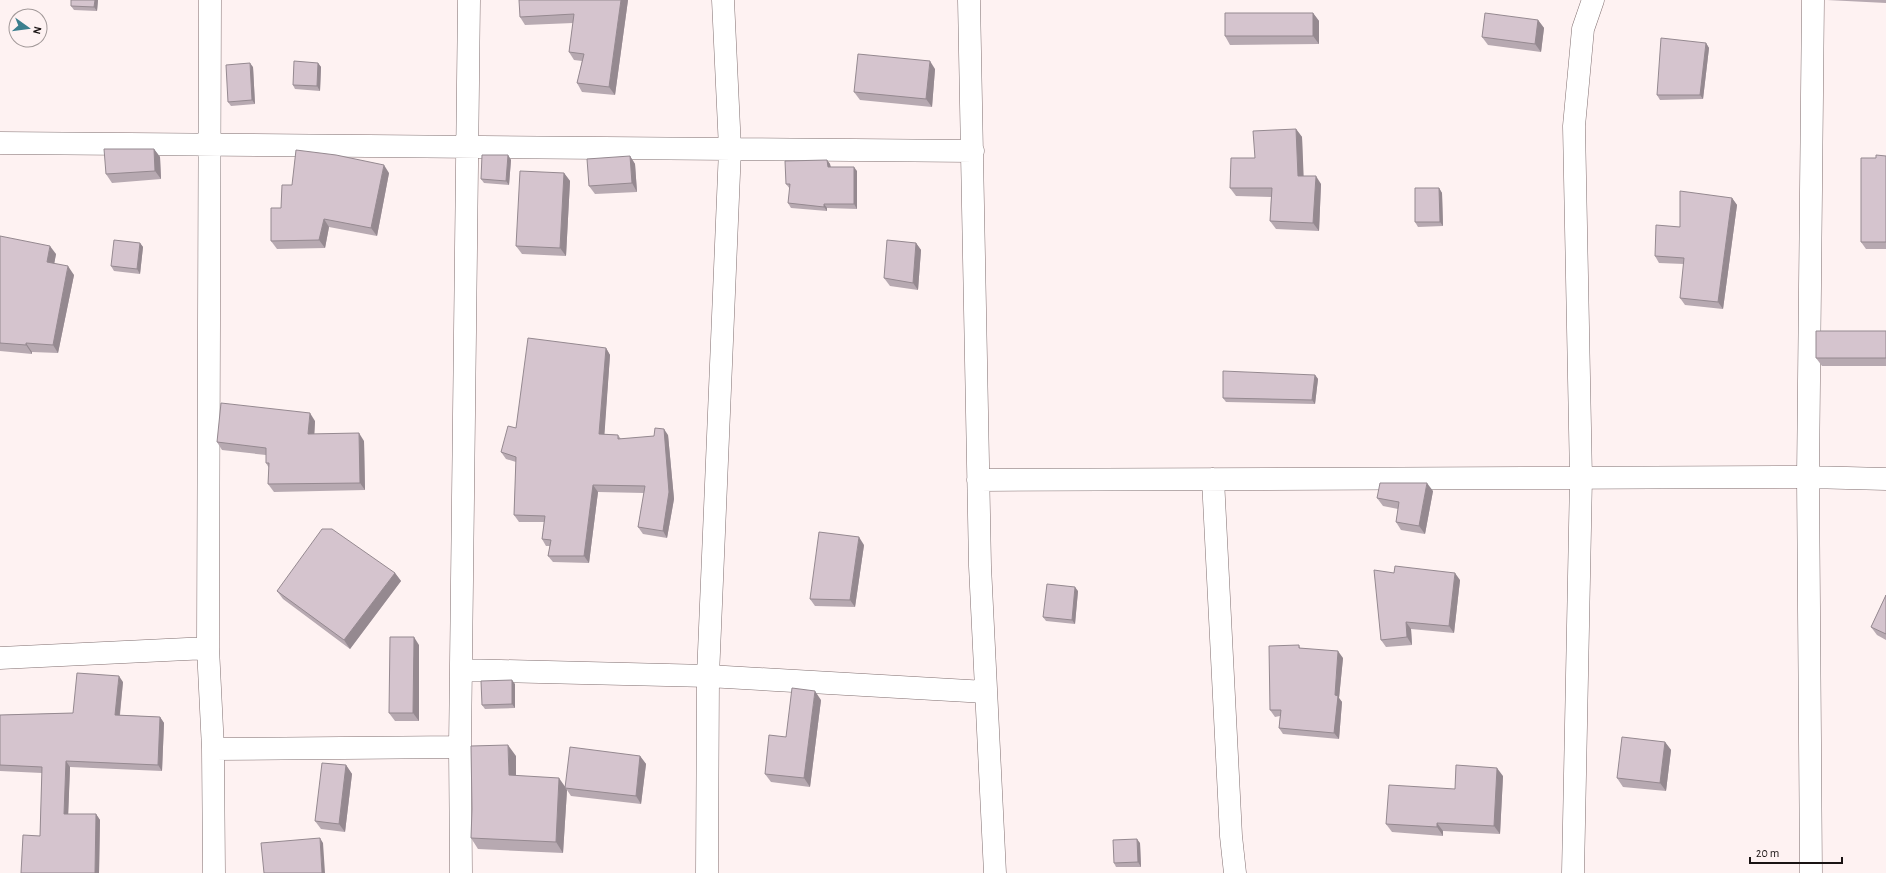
<svg xmlns="http://www.w3.org/2000/svg" width="1886" height="873" font-family="'Alegreya Sans',sans-serif">
	<rect width="100%" height="100%" fill="#fef2f2"/>
	<g fill="none" stroke-linecap="round" stroke-linejoin="round">
		<defs>
			<path id="street" d="M 210,0 L 208,648 L 213,749 L 214,873
				M 969,0 L 980,566 L 995,873
				M 0,143 L 973,151
				M 1213,479 L 1231,836 L 1235,873
				M 978,480 L 1808,477 L 1886,479
				M 0,658 L 208,648
				M 462,670 L 708,676 L 986,692
				M 213,749 L 460,747
				M 461,873 L 460,747 L 469,0
				M 707,873 L 708,676 L 730,149 L 723,0
				M 1573,873 L 1581,478 L 1574,126 L 1583,29 L 1593,0
				M 1811,873 L 1808,477 L 1813,0"/>
		</defs>
		<use href="#street" stroke="#806f70" stroke-width="23"/>
		<use href="#street" stroke="#fff" stroke-width="22"/>
	</g>
	<path fill="#b7a9b1" d="M 71,0 L 98,0 L 97,11 L 74,10 L 71,6 Z
		M 628,0 L 615,95 L 582,92 L 577,83 L 582,61 L 574,60 L 569,52 L 573,23 L 525,25 L 520,17 Z
		M 1827,0 L 1886,0 L 1886,3 Z
		M 1313,13 L 1319,21 L 1319,44 L 1230,45 L 1225,36 Z
		M 1538,20 L 1544,28 L 1541,52 L 1488,45 L 1482,37 Z
		M 1706,43 L 1709,48 L 1703,99 L 1660,100 L 1657,95 Z
		M 318,63 L 321,67 L 320,91 L 295,89 L 293,85 Z
		M 253,67 L 255,104 L 231,106 L 228,102 Z
		M 935,69 L 932,107 L 860,100 L 854,92 Z
		M 1296,129 L 1302,137 L 1303,176 L 1321,184 L 1319,231 L 1276,229 L 1270,221 L 1271,197 L 1236,196 L 1230,188 L 1255,158 Z
		M 154,149 L 160,157 L 161,179 L 112,183 L 106,174 Z
		M 508,155 L 511,160 L 509,185 L 484,183 L 481,179 Z
		M 630,156 L 635,164 L 637,192 L 595,194 L 589,186 Z
		M 1886,156 L 1886,249 L 1866,249 L 1861,242 L 1876,158 Z
		M 827,160 L 830,164 L 831,167 L 857,171 L 857,209 L 827,208 L 827,211 L 791,208 L 788,203 L 790,189 L 786,184 Z
		M 389,173 L 377,236 L 329,227 L 325,248 L 277,249 L 271,241 L 281,208 L 292,185 Z
		M 564,173 L 570,181 L 566,256 L 522,254 L 516,246 Z
		M 1439,188 L 1442,193 L 1443,226 L 1418,227 L 1415,222 Z
		M 1732,198 L 1737,205 L 1723,309 L 1685,305 L 1680,298 L 1684,264 L 1659,263 L 1655,256 L 1680,227 Z
		M 0,236 L 56,254 L 54,264 L 74,275 L 58,353 L 32,352 L 32,354 L 0,351 Z
		M 140,243 L 143,247 L 140,274 L 114,271 L 111,266 Z
		M 916,243 L 921,250 L 918,290 L 890,286 L 884,278 Z
		M 1886,331 L 1886,366 L 1822,366 L 1816,358 Z
		M 606,348 L 610,355 L 604,434 L 618,435 L 621,439 L 668,435 L 674,499 L 667,538 L 643,534 L 638,527 L 644,493 L 598,492 L 589,563 L 553,562 L 548,556 L 550,546 L 546,546 L 542,539 L 544,522 L 519,522 L 514,515 L 516,462 L 506,459 L 501,452 L 516,428 Z
		M 1315,375 L 1318,379 L 1315,404 L 1226,402 L 1223,398 Z
		M 315,421 L 314,434 L 364,441 L 365,490 L 274,492 L 268,484 L 269,468 L 266,463 L 266,455 L 222,450 L 217,442 Z
		M 1433,491 L 1425,534 L 1401,530 L 1396,522 L 1398,509 L 1383,506 L 1377,498 Z
		M 864,545 L 855,607 L 815,606 L 810,599 Z
		M 395,573 L 401,581 L 350,649 L 283,599 L 277,591 Z
		M 1394,573 L 1460,580 L 1454,633 L 1411,629 L 1412,645 L 1386,647 L 1381,640 Z
		M 1078,591 L 1075,624 L 1046,621 L 1043,617 Z
		M 1886,595 L 1886,640 L 1877,635 L 1871,627 Z
		M 419,645 L 419,721 L 395,721 L 389,713 Z
		M 1299,645 L 1300,648 L 1343,658 L 1339,698 L 1342,702 L 1339,739 L 1283,734 L 1279,728 L 1280,716 L 1275,717 L 1270,710 Z
		M 123,682 L 120,715 L 160,717 L 164,723 L 162,771 L 70,767 L 68,814 L 96,814 L 100,820 L 99,873 L 21,873 L 40,836 L 42,773 L 0,771 L 0,715 L 73,713 Z
		M 515,684 L 515,708 L 485,709 L 482,705 Z
		M 821,700 L 810,787 L 771,782 L 765,774 L 786,737 Z
		M 1665,742 L 1671,750 L 1666,791 L 1623,787 L 1617,778 Z
		M 516,756 L 516,775 L 566,787 L 640,756 L 646,764 L 641,804 L 571,796 L 567,790 L 563,853 L 478,849 L 471,838 Z
		M 346,765 L 352,774 L 345,832 L 321,829 L 315,821 Z
		M 1503,776 L 1500,834 L 1443,831 L 1443,836 L 1392,832 L 1386,824 L 1455,789 Z
		M 1140,843 L 1141,867 L 1116,867 L 1114,863 Z"/>
	<path fill="#958990" d="M 95,0 L 98,0 L 97,11 L 94,7 Z
		M 621,0 L 628,0 L 615,95 L 609,87 Z
		M 1313,13 L 1319,21 L 1319,44 L 1313,36 Z
		M 1538,20 L 1544,28 L 1541,52 L 1535,44 Z
		M 1706,43 L 1709,48 L 1703,99 L 1700,95 Z
		M 930,61 L 935,69 L 932,107 L 926,99 Z
		M 250,63 L 253,67 L 255,104 L 252,100 Z
		M 318,63 L 321,67 L 320,91 L 317,86 Z
		M 1296,129 L 1302,137 L 1304,184 L 1298,176 Z
		M 154,149 L 160,157 L 161,179 L 155,171 Z
		M 508,155 L 511,160 L 509,185 L 506,181 Z
		M 630,156 L 635,164 L 637,192 L 632,183 Z
		M 827,160 L 830,164 L 831,171 L 828,167 Z
		M 384,165 L 389,173 L 377,236 L 371,228 Z
		M 854,167 L 857,171 L 857,209 L 854,204 Z
		M 564,173 L 570,181 L 566,256 L 560,248 Z
		M 1316,176 L 1321,184 L 1319,231 L 1313,223 Z
		M 1439,188 L 1442,193 L 1443,226 L 1440,222 Z
		M 1732,198 L 1737,205 L 1723,309 L 1718,302 Z
		M 824,204 L 827,208 L 827,211 L 824,207 Z
		M 324,219 L 329,227 L 325,248 L 319,240 Z
		M 140,243 L 143,247 L 140,274 L 137,269 Z
		M 916,243 L 921,250 L 918,290 L 913,283 Z
		M 50,246 L 56,254 L 53,270 L 47,262 Z
		M 68,266 L 74,275 L 58,353 L 53,345 Z
		M 26,343 L 32,352 L 32,354 L 26,345 Z
		M 606,348 L 610,355 L 604,441 L 599,434 Z
		M 1315,375 L 1318,379 L 1315,404 L 1312,400 Z
		M 310,413 L 315,421 L 314,442 L 308,434 Z
		M 664,429 L 668,435 L 674,499 L 667,538 L 663,531 Z
		M 359,433 L 364,441 L 365,490 L 360,483 Z
		M 1427,483 L 1433,491 L 1425,534 L 1419,526 Z
		M 593,485 L 598,492 L 589,563 L 584,556 Z
		M 859,537 L 864,545 L 855,607 L 850,600 Z
		M 395,573 L 401,581 L 350,649 L 344,640 Z
		M 1455,573 L 1460,580 L 1454,633 L 1449,626 Z
		M 1075,587 L 1078,591 L 1075,624 L 1072,620 Z
		M 1406,622 L 1411,629 L 1412,645 L 1407,637 Z
		M 414,637 L 419,645 L 419,721 L 413,713 Z
		M 1338,651 L 1343,658 L 1339,698 L 1342,702 L 1339,739 L 1334,733 L 1335,695 Z
		M 119,676 L 123,682 L 119,721 L 115,715 Z
		M 512,680 L 515,684 L 515,708 L 512,704 Z
		M 815,691 L 821,700 L 810,787 L 804,778 Z
		M 160,717 L 164,723 L 162,771 L 158,765 Z
		M 1665,742 L 1671,750 L 1666,791 L 1660,783 Z
		M 508,745 L 516,756 L 516,786 L 509,775 Z
		M 640,756 L 646,764 L 641,804 L 636,796 Z
		M 66,761 L 70,767 L 68,820 L 64,814 Z
		M 346,765 L 352,774 L 345,832 L 339,824 Z
		M 1497,768 L 1503,776 L 1500,834 L 1494,826 Z
		M 559,778 L 566,788 L 565,788 L 567,790 L 563,853 L 556,842 Z
		M 96,814 L 100,820 L 99,873 L 95,873 Z
		M 1437,823 L 1443,831 L 1443,836 L 1437,827 Z
		M 320,838 L 323,843 L 325,873 L 322,873 Z
		M 1137,839 L 1140,843 L 1141,867 L 1138,862 Z"/>
	<path fill="#d5c4ce" stroke="#958990" d="M 71,0 L 95,0 L 94,7 L 71,6 Z
		M 519,0 L 621,0 L 609,87 L 577,83 L 584,54 L 569,52 L 574,14 L 520,17 Z
		M 1225,13 L 1313,13 L 1313,36 L 1225,36 Z
		M 1485,13 L 1538,20 L 1535,44 L 1482,37 Z
		M 1661,38 L 1706,43 L 1700,95 L 1657,95 Z
		M 858,54 L 930,61 L 926,99 L 854,92 Z
		M 294,61 L 318,63 L 317,86 L 293,85 Z
		M 250,63 L 252,100 L 228,102 L 226,65 Z
		M 1296,129 L 1298,176 L 1316,176 L 1313,223 L 1270,221 L 1272,188 L 1230,188 L 1231,158 L 1255,158 L 1253,131 Z
		M 104,149 L 154,149 L 155,171 L 106,174 Z
		M 296,150 L 336,155 L 384,165 L 371,228 L 324,219 L 319,240 L 271,241 L 271,208 L 281,208 L 282,185 L 292,185 Z
		M 482,155 L 508,155 L 506,181 L 481,179 Z
		M 1876,155 L 1886,156 L 1886,242 L 1861,242 L 1861,158 L 1876,158 Z
		M 630,156 L 632,183 L 589,186 L 587,159 Z
		M 827,160 L 828,167 L 854,167 L 854,204 L 824,204 L 824,207 L 788,203 L 790,184 L 786,184 L 785,161 Z
		M 520,171 L 564,173 L 560,248 L 516,246 Z
		M 1415,188 L 1439,188 L 1440,222 L 1415,222 Z
		M 1680,191 L 1732,198 L 1718,302 L 1680,298 L 1684,258 L 1655,256 L 1656,225 L 1680,227 Z
		M 0,236 L 50,246 L 47,262 L 68,266 L 53,345 L 26,343 L 26,345 L 0,343 Z
		M 114,240 L 140,243 L 137,269 L 111,266 Z
		M 887,240 L 916,243 L 913,283 L 884,278 Z
		M 1816,331 L 1886,331 L 1886,358 L 1816,358 Z
		M 528,338 L 606,348 L 599,434 L 618,435 L 618,439 L 654,436 L 655,428 L 664,429 L 669,492 L 663,531 L 638,527 L 645,486 L 593,485 L 584,556 L 548,556 L 551,540 L 542,539 L 545,516 L 514,515 L 516,457 L 501,452 L 508,426 L 516,428 Z
		M 1223,371 L 1315,375 L 1312,400 L 1223,398 Z
		M 221,403 L 310,413 L 308,434 L 359,433 L 360,483 L 268,484 L 269,463 L 266,463 L 266,448 L 217,442 Z
		M 1380,483 L 1427,483 L 1419,526 L 1396,522 L 1399,502 L 1377,498 Z
		M 322,529 L 332,529 L 395,573 L 344,640 L 277,591 Z
		M 819,532 L 859,537 L 850,600 L 810,599 Z
		M 1395,566 L 1455,573 L 1449,626 L 1406,622 L 1407,637 L 1381,640 L 1374,570 L 1394,573 Z
		M 1047,584 L 1075,587 L 1072,620 L 1043,617 Z
		M 1886,595 L 1886,634 L 1871,627 Z
		M 390,637 L 414,637 L 413,713 L 389,713 Z
		M 1299,645 L 1299,648 L 1338,651 L 1335,695 L 1338,696 L 1334,733 L 1279,728 L 1281,710 L 1270,710 L 1269,646 Z
		M 77,673 L 119,676 L 115,715 L 160,717 L 158,765 L 66,761 L 64,814 L 96,814 L 95,873 L 21,873 L 23,835 L 40,836 L 42,767 L 0,765 L 0,715 L 73,713 Z
		M 512,680 L 512,704 L 482,705 L 481,681 Z
		M 792,688 L 815,691 L 804,778 L 765,774 L 769,735 L 786,737 Z
		M 1622,737 L 1665,742 L 1660,783 L 1617,778 Z
		M 508,745 L 509,775 L 559,778 L 556,842 L 471,838 L 472,809 L 471,746 Z
		M 570,747 L 640,756 L 636,796 L 565,788 Z
		M 322,763 L 346,765 L 339,824 L 315,821 Z
		M 1456,765 L 1497,768 L 1494,826 L 1437,823 L 1437,827 L 1386,824 L 1389,785 L 1455,789 Z
		M 320,838 L 322,873 L 264,873 L 261,843 Z
		M 1137,839 L 1138,862 L 1114,863 L 1113,840 Z"/>
	<g transform="translate(28 28) rotate(104)"><circle r="19" fill="#fef2f2" stroke="#a29999"/>
	<path d="M0-3L7 15L0 10L-7 15Z" fill="#3b7f8e"/>
	<text y="-6" font-size="11" font-weight="bold" text-anchor="middle" fill="#191313">N</text>
	</g>
	<path d="M1750 857v6h92v-6" fill="none" stroke="#191313" stroke-width="2"/>
	<text x="1756" y="857" font-size="12" fill="#191313" stroke="#fef2f2" stroke-width="3" paint-order="stroke">20 m</text>
</svg>
